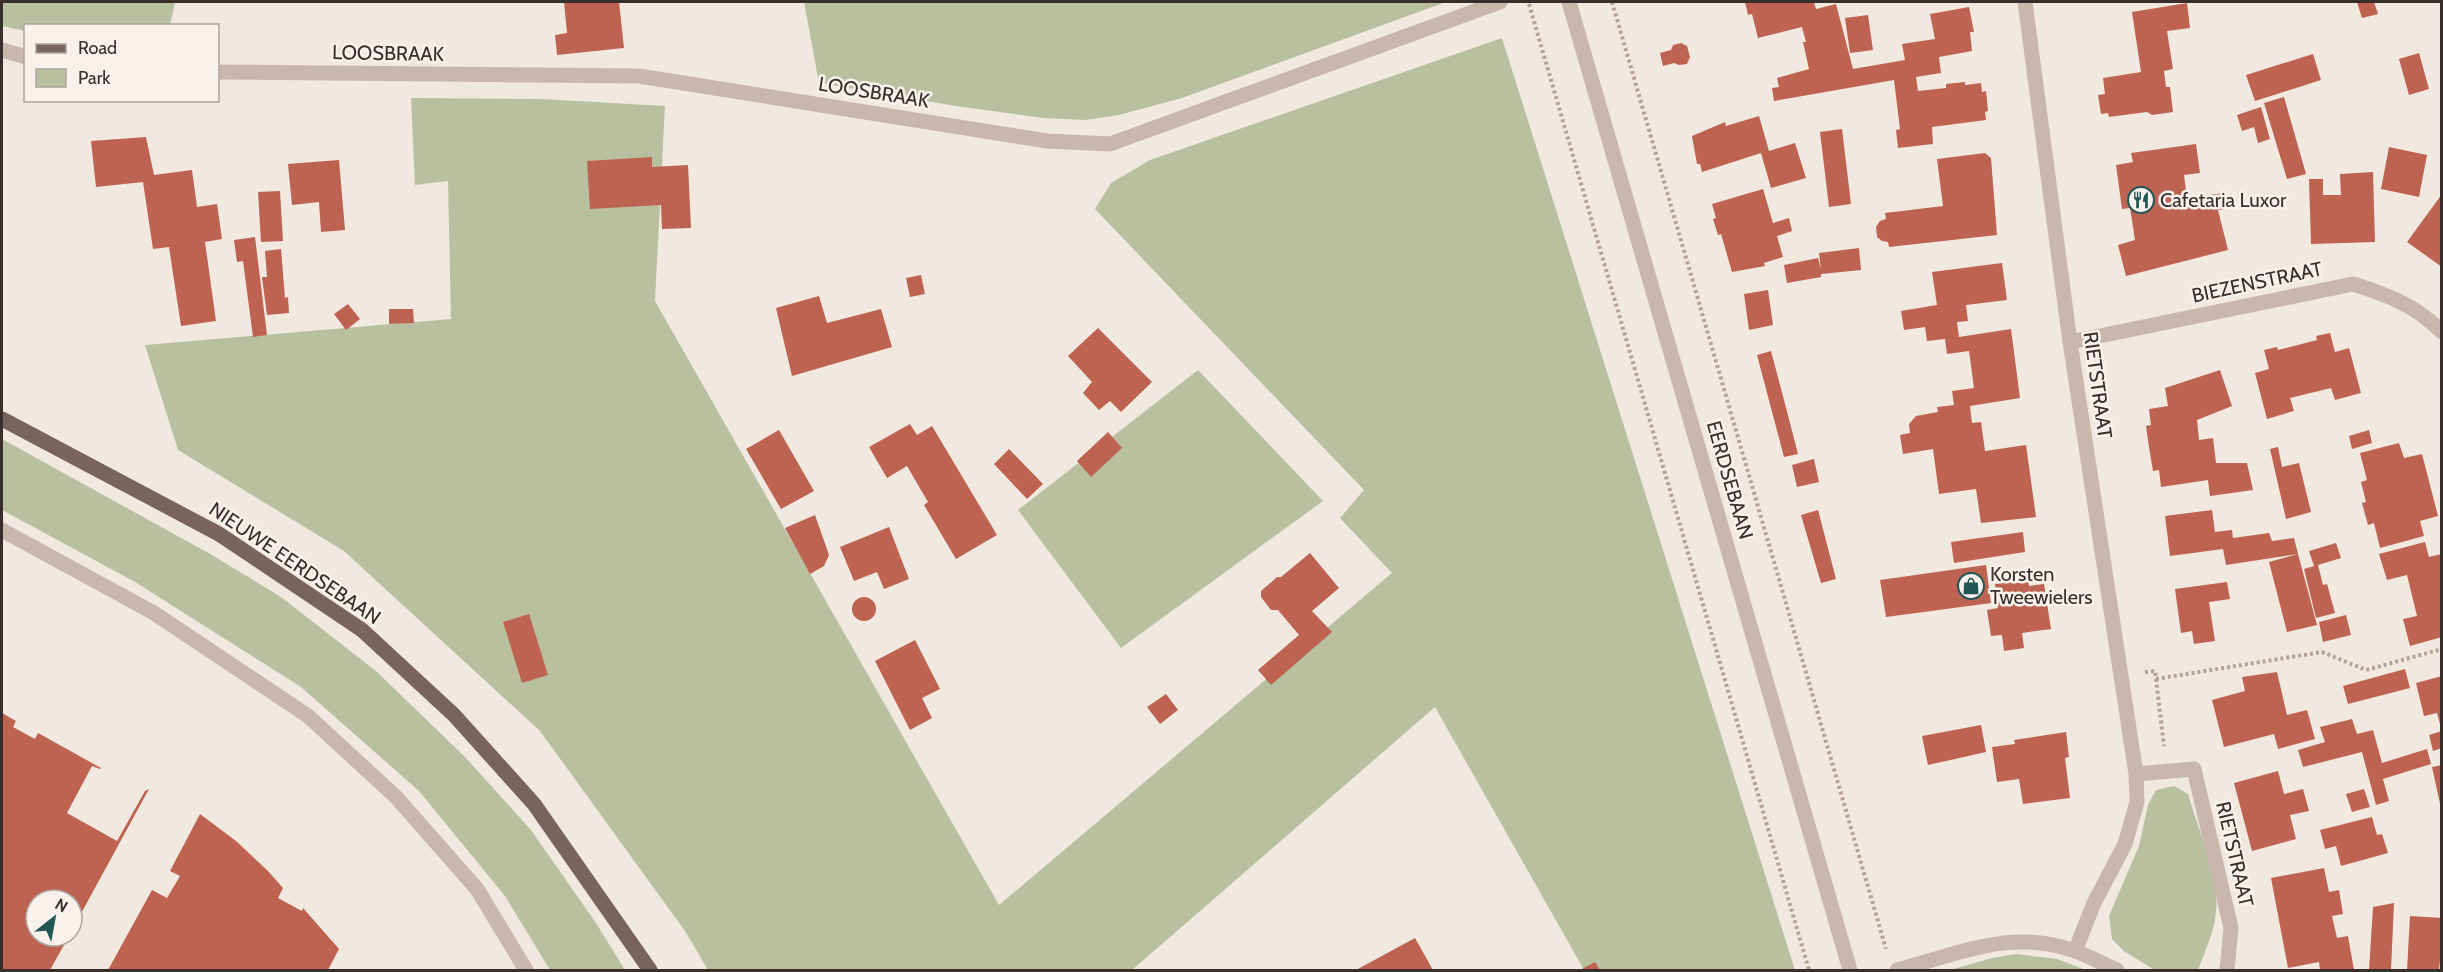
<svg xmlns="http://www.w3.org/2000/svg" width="2443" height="972" font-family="Cabin,sans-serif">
	<rect width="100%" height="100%" fill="#f1e8e0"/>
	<path fill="#b8c0a0" d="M 2,2 L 175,2 L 170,25 L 26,26 L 25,31 L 2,26 Z
		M 804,2 L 1446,2 L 1182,98 L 1119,115 L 1085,120 L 1043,118 L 956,106 L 819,83 Z
		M 1502,38 L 1795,970 L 1584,970 L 1435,707 L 1132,970 L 708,970 L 685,931 L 540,731 L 344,551 L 178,450 L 145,345 L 451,319 L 448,181 L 415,185 L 411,98 L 541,99 L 665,106 L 655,301 L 999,905 L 1392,573 L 1340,518 L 1364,490 L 1095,209 L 1111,183 L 1150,160 Z
		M 1198,370 L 1323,501 L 1121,648 L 1018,510 Z
		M 2,439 L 212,555 L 281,597 L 376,671 L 465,757 L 531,830 L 596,923 L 625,970 L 550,970 L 505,896 L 419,791 L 301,687 L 135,582 L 2,510 Z
		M 2174,786 L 2188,794 C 2197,825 2220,881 2216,912 C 2214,933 2205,951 2198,970 L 2155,970 L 2125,952 L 2112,939 L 2109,916 L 2139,846 L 2148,805 L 2156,790 Z
		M 2016,954 L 2057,959 L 2086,970 L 1950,970 L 1992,958 Z"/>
	<path fill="#be6351" d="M 564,2 L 619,2 L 624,48 L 557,55 L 555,35 L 567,33 Z
		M 1745,2 L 1814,2 L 1816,9 L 1836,4 L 1853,69 L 1905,60 L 1902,44 L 1935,39 L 1930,14 L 1969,7 L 1974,32 L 1970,32 L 1972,51 L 1939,57 L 1941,73 L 1916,77 L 1918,91 L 1946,88 L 1946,84 L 1965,82 L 1965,85 L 1981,83 L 1982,92 L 1986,91 L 1988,111 L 1985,112 L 1986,120 L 1932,127 L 1933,144 L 1898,148 L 1896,130 L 1900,129 L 1894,80 L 1774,101 L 1772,88 L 1779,87 L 1777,78 L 1809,69 L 1803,42 L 1806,42 L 1802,27 L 1758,38 L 1752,14 L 1748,15 Z
		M 2357,2 L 2374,2 L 2378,14 L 2362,18 Z
		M 2187,3 L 2190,28 L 2167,31 L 2173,69 L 2164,71 L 2166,87 L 2170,87 L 2173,112 L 2152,115 L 2147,112 L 2109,117 L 2108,113 L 2101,114 L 2098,95 L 2105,94 L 2103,78 L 2141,72 L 2132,12 Z
		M 1868,15 L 1873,50 L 1850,53 L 1845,18 Z
		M 1681,43 L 1687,46 L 1690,57 L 1687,64 L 1679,65 L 1674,63 L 1663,66 L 1660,53 L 1671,50 L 1673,45 Z
		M 2419,53 L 2429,89 L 2409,95 L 2399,59 Z
		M 2313,54 L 2321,80 L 2255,101 L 2246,75 Z
		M 2284,97 L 2306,174 L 2287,179 L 2264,103 Z
		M 2261,107 L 2270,139 L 2258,143 L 2254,127 L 2242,131 L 2237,115 Z
		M 1759,116 L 1769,151 L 1795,143 L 1806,178 L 1771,188 L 1761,153 L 1702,172 L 1700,164 L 1697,164 L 1692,136 L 1725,122 L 1726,126 Z
		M 1842,129 L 1851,204 L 1829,207 L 1820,132 Z
		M 146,137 L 154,175 L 192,170 L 197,207 L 217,204 L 222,239 L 205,242 L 216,321 L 181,326 L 169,247 L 153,249 L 143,182 L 96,187 L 91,141 Z
		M 2196,144 L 2200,173 L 2184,175 L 2187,198 L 2224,193 L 2226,209 L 2218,210 L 2228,250 L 2126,276 L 2118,245 L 2135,240 L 2130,208 L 2122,209 L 2116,165 L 2133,162 L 2131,153 Z
		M 2389,147 L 2427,155 L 2419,197 L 2381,189 Z
		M 1985,153 L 1991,158 L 1997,235 L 1889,247 L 1888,242 L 1882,241 L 1877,237 L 1876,227 L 1880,221 L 1886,219 L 1885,213 L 1943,206 L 1937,159 Z
		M 652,157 L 652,167 L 688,165 L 691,228 L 662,229 L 661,205 L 590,209 L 587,161 Z
		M 339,160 L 345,230 L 321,232 L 319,202 L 292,205 L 288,164 Z
		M 2373,172 L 2375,242 L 2311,244 L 2309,179 L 2323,179 L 2323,195 L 2341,195 L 2340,174 Z
		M 1763,189 L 1773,223 L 1789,218 L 1792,231 L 1777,236 L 1783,257 L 1764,263 L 1765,266 L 1732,272 L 1721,234 L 1718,235 L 1713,219 L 1716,218 L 1712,204 Z
		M 280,191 L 283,241 L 261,242 L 258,192 Z
		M 2442,194 L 2442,267 L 2407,242 Z
		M 255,237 L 267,335 L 253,337 L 243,261 L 237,262 L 234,240 Z
		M 1859,248 L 1861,270 L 1821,274 L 1821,277 L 1787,283 L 1784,265 L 1818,258 L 1821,269 L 1819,253 Z
		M 281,249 L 285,298 L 288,297 L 289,313 L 267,315 L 262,277 L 267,277 L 265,251 Z
		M 2002,263 L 2007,300 L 1966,305 L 1968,321 L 1957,322 L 1959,337 L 2011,329 L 2020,398 L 1970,406 L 1972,423 L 1981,422 L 1985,451 L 2026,445 L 2036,517 L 1981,523 L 1976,489 L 1939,494 L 1933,449 L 1903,454 L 1900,435 L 1910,433 L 1909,424 L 1916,416 L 1938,412 L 1937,407 L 1954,405 L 1952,391 L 1974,388 L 1969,351 L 1947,354 L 1945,339 L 1927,341 L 1925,327 L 1904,330 L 1901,311 L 1937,305 L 1932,272 Z
		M 921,275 L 925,294 L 910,297 L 906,278 Z
		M 1768,290 L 1773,325 L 1749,330 L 1744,294 Z
		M 819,296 L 827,323 L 881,309 L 892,347 L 792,376 L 776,308 Z
		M 348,304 L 360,319 L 346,330 L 334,314 Z
		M 389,309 L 413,309 L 414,323 L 389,324 Z
		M 1098,328 L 1152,382 L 1121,412 L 1110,401 L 1099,410 L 1083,393 L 1092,382 L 1068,356 Z
		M 2330,333 L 2335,352 L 2349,348 L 2361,393 L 2335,400 L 2331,388 L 2290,398 L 2294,411 L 2267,419 L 2255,373 L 2269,369 L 2264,350 L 2277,347 L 2278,350 L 2317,340 L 2316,336 Z
		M 1771,351 L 1784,400 L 1798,454 L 1784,457 L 1757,355 Z
		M 2220,370 L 2232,406 L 2197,420 L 2199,440 L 2213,438 L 2216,463 L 2247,463 L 2253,490 L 2210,496 L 2208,480 L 2161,487 L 2159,470 L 2153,471 L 2149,447 L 2146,426 L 2151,425 L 2149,409 L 2168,406 L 2165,388 Z
		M 910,424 L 917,435 L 932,426 L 997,535 L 956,559 L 924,505 L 928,502 L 907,466 L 887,478 L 869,447 Z
		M 779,430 L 814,491 L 781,509 L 746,449 Z
		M 2369,430 L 2372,443 L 2352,449 L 2349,436 Z
		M 1108,432 L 1122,448 L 1091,477 L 1077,461 Z
		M 2399,443 L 2404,458 L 2422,454 L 2438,516 L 2420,521 L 2424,536 L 2380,548 L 2374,523 L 2368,525 L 2362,503 L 2366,502 L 2361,482 L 2367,480 L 2360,453 Z
		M 2278,447 L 2282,467 L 2299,463 L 2311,512 L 2286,519 L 2270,449 Z
		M 1009,449 L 1043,484 L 1027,499 L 994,464 Z
		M 1814,459 L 1819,482 L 1797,487 L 1792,465 Z
		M 1818,510 L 1836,579 L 1821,583 L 1801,515 Z
		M 2212,510 L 2215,532 L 2232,530 L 2233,538 L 2269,533 L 2272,541 L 2294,538 L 2298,554 L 2226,565 L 2223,549 L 2170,556 L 2165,516 Z
		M 815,515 L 829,555 L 824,566 L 810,574 L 785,528 Z
		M 889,527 L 909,579 L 884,589 L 877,572 L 854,581 L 840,547 Z
		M 2023,532 L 2025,552 L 1954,563 L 1951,542 Z
		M 2425,542 L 2429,557 L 2442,554 L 2442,637 L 2410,646 L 2403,619 L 2417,616 L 2407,575 L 2387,580 L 2379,554 Z
		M 2336,543 L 2341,558 L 2318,565 L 2323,585 L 2327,584 L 2335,613 L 2316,618 L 2304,569 L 2314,566 L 2309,551 Z
		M 1310,553 L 1339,588 L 1312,611 L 1332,632 L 1271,685 L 1258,670 L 1299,635 L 1278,610 L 1271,610 L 1261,597 L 1261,591 L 1277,577 L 1281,577 Z
		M 2298,554 L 2317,625 L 2287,632 L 2269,562 Z
		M 1986,565 L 1991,603 L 1886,617 L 1880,580 Z
		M 2028,579 L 2029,586 L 2044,584 L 2051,629 L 2022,633 L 2024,648 L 2004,651 L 2002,635 L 1991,636 L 1987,610 L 1998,608 L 1995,584 Z
		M 2227,582 L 2230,599 L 2209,602 L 2215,641 L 2194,644 L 2192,631 L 2181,633 L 2175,589 Z
		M852 609a12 12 0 1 1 24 0a12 12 0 1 1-24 0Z
		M 529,614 L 548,675 L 522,683 L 503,622 Z
		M 2346,615 L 2351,635 L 2323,642 L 2319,622 Z
		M 915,640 L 940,689 L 922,698 L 932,718 L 910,730 L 875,661 Z
		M 2405,669 L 2410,688 L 2348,704 L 2343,686 Z
		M 2277,672 L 2287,715 L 2307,710 L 2315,739 L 2278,749 L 2274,734 L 2224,747 L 2212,700 L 2245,691 L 2242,677 Z
		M 2442,676 L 2442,728 L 2441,728 L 2437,713 L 2424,716 L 2416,683 Z
		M 1166,694 L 1178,710 L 1160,724 L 1147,707 Z
		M 2,713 L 16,721 L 13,727 L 35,739 L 38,733 L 101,768 L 100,769 L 92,766 L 67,813 L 117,841 L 145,791 L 149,789 L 72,930 L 72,900 L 36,900 L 36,936 L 69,936 L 50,970 L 2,970 Z
		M 2352,719 L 2357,734 L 2373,730 L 2382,763 L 2427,749 L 2431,764 L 2383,779 L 2389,801 L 2376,805 L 2362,752 L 2303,767 L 2298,750 L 2325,742 L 2320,727 Z
		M 1981,725 L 1986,752 L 1928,765 L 1922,736 Z
		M 2442,731 L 2442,748 L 2433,751 L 2429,735 Z
		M 2066,732 L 2069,757 L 2065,758 L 2070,798 L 2023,804 L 2019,779 L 1997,782 L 1992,747 L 2015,744 L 2014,740 Z
		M 2442,765 L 2442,808 L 2441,808 L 2432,767 Z
		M 2278,771 L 2284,794 L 2303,789 L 2309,811 L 2290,815 L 2296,839 L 2252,851 L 2234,783 Z
		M 2364,789 L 2370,807 L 2352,812 L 2346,794 Z
		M 200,814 L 236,841 L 268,871 L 283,888 L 278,898 L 302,911 L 303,908 L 339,949 L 328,970 L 108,970 L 152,890 L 167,898 L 180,876 L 170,871 Z
		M 2372,817 L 2377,835 L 2382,834 L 2388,853 L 2341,866 L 2336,846 L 2325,849 L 2320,830 Z
		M 2324,868 L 2329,892 L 2339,890 L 2343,914 L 2332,916 L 2337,938 L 2348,936 L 2354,970 L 2320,970 L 2319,962 L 2288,968 L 2271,878 Z
		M 2394,903 L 2391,970 L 2369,970 L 2373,907 Z
		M 2410,916 L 2442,918 L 2442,960 L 2440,960 L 2439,970 L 2407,970 Z
		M 1415,938 L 1433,970 L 1356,970 Z
		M 1595,962 L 1600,970 L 1580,970 Z"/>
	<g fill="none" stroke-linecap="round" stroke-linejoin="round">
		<path stroke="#b5a196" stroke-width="4" stroke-dasharray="3 3" stroke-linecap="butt" d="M 1612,2 L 1886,949
			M 1529,4 L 1809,970
			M 2145,672 L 2155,671 L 2164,746
			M 2156,679 L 2322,652 L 2366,670 L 2442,649"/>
		<path stroke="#c9b7ac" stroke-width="15" d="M 1569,2 L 1850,970
			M 2025,2 L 2070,342 L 2136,774 L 2137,802 L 2125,844 L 2094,903 L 2075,951
			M 2,50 L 26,57
			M 218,72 L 639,76 L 1047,141 L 1110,144 L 1500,2
			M 2070,342 L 2353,284 C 2388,295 2415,305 2442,332
			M 2,530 L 154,613 L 308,716 L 396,797 L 477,889 L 526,970
			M 2136,774 L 2194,769 L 2231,928 L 2227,970
			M 1897,970 C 1959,954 2011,928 2075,951 C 2089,956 2103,964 2117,970"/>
		<path stroke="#78645d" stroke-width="15" d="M 2,419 L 219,534 L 362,630 L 454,715 L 534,804 L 650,970"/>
	</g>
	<defs>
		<symbol id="restaurant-ring" viewBox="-11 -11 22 22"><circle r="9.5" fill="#f9f2ec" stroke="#235756" stroke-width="1.5"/><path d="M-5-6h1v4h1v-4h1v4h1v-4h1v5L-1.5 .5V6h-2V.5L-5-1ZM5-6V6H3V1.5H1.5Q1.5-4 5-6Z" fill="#235756"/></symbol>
		<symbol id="shop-ring" viewBox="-11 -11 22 22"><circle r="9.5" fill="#f9f2ec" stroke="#235756" stroke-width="1.5"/><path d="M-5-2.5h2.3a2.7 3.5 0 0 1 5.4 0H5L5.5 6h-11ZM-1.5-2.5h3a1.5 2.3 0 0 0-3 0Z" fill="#235756"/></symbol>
	</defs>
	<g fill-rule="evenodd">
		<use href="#restaurant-ring" x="2126" y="185" width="30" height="30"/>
		<use href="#shop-ring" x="1956" y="571" width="30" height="30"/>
	</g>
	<g text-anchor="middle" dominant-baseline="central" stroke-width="5" stroke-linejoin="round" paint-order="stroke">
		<g font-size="20" fill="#382e2b" stroke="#f9f2ec">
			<text transform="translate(388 53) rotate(1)">LOOSBRAAK</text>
			<text transform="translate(874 92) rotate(9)">LOOSBRAAK</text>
			<text transform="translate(2257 282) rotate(-12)">BIEZENSTRAAT</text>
			<text transform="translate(2098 385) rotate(82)">RIETSTRAAT</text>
			<text transform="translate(1730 480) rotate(74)">EERDSEBAAN</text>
			<text transform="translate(295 563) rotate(34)">NIEUWE EERDSEBAAN</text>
			<text transform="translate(2235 854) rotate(77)">RIETSTRAAT</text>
		</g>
		<g font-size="20" fill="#382e2b" stroke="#f9f2ec" text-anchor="start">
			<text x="2160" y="200">Cafetaria Luxor</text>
			<text x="1990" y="574">Korsten<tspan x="1990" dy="23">Tweewielers</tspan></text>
		</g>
	</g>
	<rect width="2443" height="972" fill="none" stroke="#382e2b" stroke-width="6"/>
	<rect x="24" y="24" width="195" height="78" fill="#f9f2ec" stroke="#aca49f" stroke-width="1.5"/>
	<rect x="36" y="44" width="30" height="9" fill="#78645d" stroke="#aca49f" stroke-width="1.5"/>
	<text x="78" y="54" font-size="18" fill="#382e2b">Road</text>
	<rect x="36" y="69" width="30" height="18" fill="#b8c0a0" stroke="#aca49f" stroke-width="1.5"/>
	<text x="78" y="84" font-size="18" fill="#382e2b">Park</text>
	<g transform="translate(54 918) rotate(31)"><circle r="28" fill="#f9f2ec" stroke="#aca49f" stroke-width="1.5"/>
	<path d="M0-4.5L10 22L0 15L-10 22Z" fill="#235756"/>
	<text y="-9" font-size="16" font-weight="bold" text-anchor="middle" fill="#382e2b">N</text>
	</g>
</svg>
